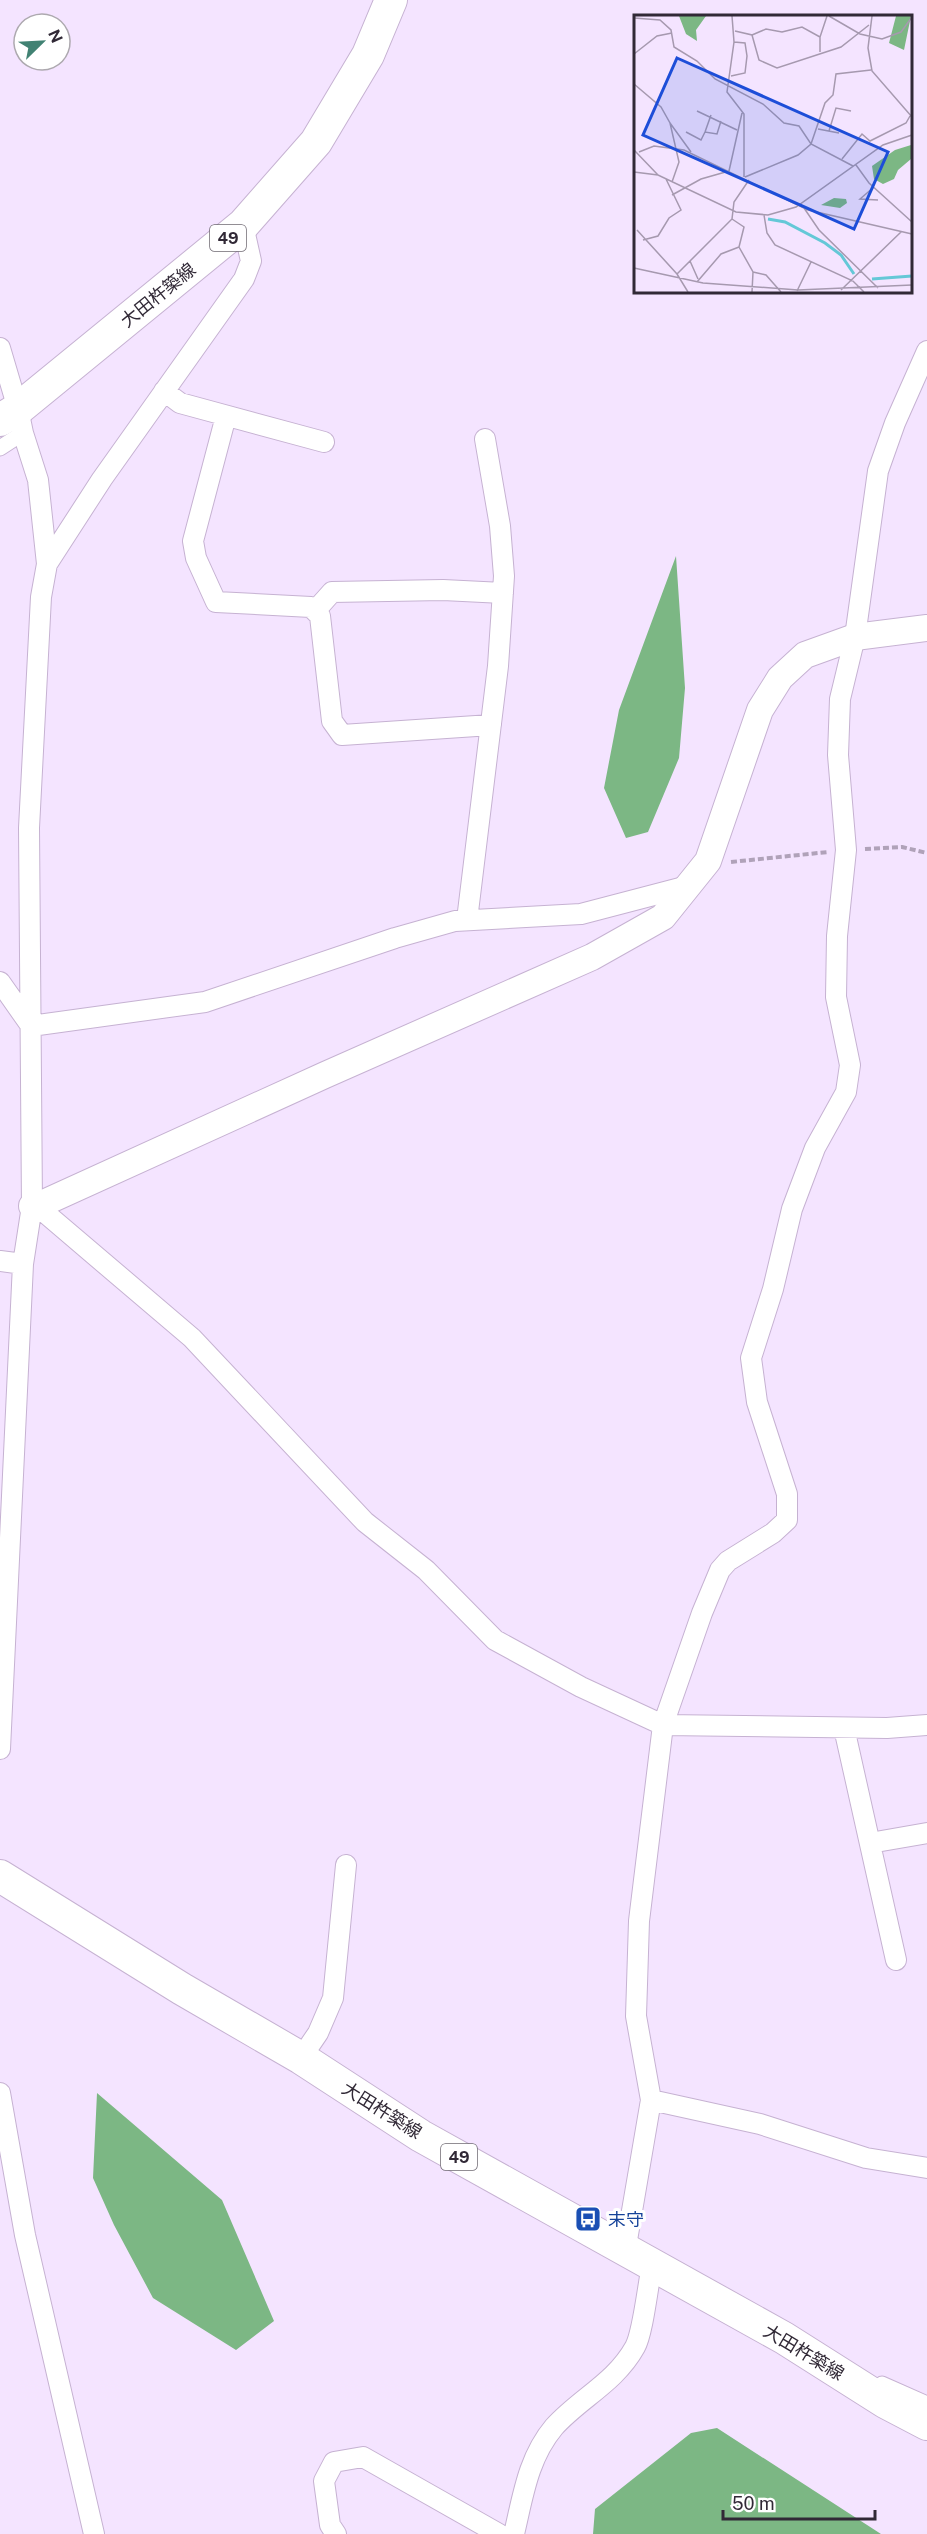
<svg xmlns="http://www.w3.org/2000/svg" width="927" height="2534" font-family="'Public Sans','Noto Sans JP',sans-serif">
	<rect width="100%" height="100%" fill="#f4e4ff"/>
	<path fill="#7cb784" d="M 676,556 L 685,688 L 679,758 L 648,832 L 626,838 L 604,788 L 619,710 Z
		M 97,2093 L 222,2200 L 274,2321 L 236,2350 L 153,2298 L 114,2225 L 93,2178 Z
		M 717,2428 L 881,2534 L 593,2534 L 595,2509 L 691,2433 Z"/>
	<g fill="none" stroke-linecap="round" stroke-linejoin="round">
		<defs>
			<path id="pedestrian" d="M 0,448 L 23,433
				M 882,2384 L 927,2404"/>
			<path id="minor" d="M 0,348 L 18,409 L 23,433 L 38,480 L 47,564 L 41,597 L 29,828 L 32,1206 L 23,1264 L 0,1749
				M 164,391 L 180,403 L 324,442
				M 226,416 L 193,541 L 196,558 L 216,602 L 311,607 L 320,616 L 332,721 L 342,735 L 491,725
				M 47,564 L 102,479 L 244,279 L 251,261 L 243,225
				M 315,611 L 332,592 L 443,590 L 503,593
				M 467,920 L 498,666 L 504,576 L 500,526 L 485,439
				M 0,982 L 31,1026
				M 31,1026 L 205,1002 L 395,938 L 455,921 L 581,914 L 688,886
				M 37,1206 L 192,1338 L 365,1522 L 426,1570 L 495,1640 L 581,1687 L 663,1725 L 887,1728 L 927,1725
				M 0,1261 L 23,1264
				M 844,1728 L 896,1960
				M 870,1843 L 927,1833
				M 301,2058 L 318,2033 L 333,1998 L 346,1865
				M 0,2093 L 25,2235 L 94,2534
				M 651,2100 L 760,2124 L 866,2158 L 927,2168
				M 630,2252 L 627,2240 L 651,2100 L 636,2016 L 639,1921 L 663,1725 L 702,1613 L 720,1570 L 728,1561 L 773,1533 L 787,1520 L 787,1494 L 757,1402 L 751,1358 L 773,1289 L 792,1209 L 815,1148 L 846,1092 L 850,1065 L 836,997 L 837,936 L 846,850 L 838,755 L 840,699 L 855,637 L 878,471 L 895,423 L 927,351
				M 336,2534 L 330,2525 L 324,2481 L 334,2462 L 363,2457 L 499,2534
				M 514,2534 C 523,2496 528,2458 554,2427 C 580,2398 615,2383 635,2347 C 643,2333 648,2284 652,2266"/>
			<path id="tertiary" d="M 32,1206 L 37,1206 L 325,1075 L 592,957 L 663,917 L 708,861 L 760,710 L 780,678 L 805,655 L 855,637 L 927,628"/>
			<path id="primary" d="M 0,420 L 18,409 L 243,225 L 316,142 L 368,55 L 391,0
				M 0,1876 L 182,1989 L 301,2058 L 421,2136 L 784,2338 L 885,2402 L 927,2424"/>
		</defs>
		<use href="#pedestrian" stroke="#c6b2d2" stroke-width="17"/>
		<use href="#minor" stroke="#c6b2d2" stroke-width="22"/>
		<use href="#tertiary" stroke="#c6b2d2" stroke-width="28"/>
		<use href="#primary" stroke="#c6b2d2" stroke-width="34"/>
		<path stroke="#b0a2b9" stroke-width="4" stroke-dasharray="6 3" stroke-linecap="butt" d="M 865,849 L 902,847 L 927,853
			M 731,862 L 828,852"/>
		<use href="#pedestrian" stroke="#fff" stroke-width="15"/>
		<use href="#minor" stroke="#fff" stroke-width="20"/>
		<use href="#tertiary" stroke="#fff" stroke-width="26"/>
		<use href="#primary" stroke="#fff" stroke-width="32"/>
	</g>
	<defs>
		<symbol id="bus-square" viewBox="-11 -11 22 22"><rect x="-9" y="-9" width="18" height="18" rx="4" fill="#1a4fb4" stroke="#fff"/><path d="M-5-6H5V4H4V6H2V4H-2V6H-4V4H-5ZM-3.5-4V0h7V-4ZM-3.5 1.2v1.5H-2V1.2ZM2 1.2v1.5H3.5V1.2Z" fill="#fff"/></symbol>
	</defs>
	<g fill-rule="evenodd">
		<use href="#bus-square" x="573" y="2204" width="30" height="30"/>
	</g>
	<g text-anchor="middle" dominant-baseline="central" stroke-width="6" stroke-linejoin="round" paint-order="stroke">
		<g fill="#fff" stroke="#6f6972" stroke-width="1.5">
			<rect x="210" y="225" width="36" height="26" rx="4.5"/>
			<rect x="441" y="2144" width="36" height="26" rx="4.5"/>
		</g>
		<g font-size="16" font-weight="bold" fill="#312936">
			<text x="228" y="238">49</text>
			<text x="459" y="2157">49</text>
		</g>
		<g font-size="18" fill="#312936" stroke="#fff">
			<text transform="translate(158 295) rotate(-39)">大田杵築線</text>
			<text transform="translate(382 2110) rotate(32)">大田杵築線</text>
			<text transform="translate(804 2352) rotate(31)">大田杵築線</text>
		</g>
		<g font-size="18" fill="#164399" stroke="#fff" text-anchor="start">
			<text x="608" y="2219">末守</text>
		</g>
	</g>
	<g transform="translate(634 15)">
		<rect width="278" height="278" fill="#f4e4ff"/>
		<path d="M 45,1 L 72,1 L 62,15 L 63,26 L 52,19 ZM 262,1 L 277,1 L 270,35 L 255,28 ZM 277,130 L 277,144 L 264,155 L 260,164 L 249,169 L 240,164 L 238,151 L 261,135 ZM 200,183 L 212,184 L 213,188 L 206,193 L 187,190 Z" fill="#7cb784"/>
		<path fill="none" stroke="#64c8d7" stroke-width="3" d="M 134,204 L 151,207 L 191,228 L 207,240 L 220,259M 238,264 L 278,261"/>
		<path fill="none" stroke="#a699af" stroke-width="1.5" d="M 98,1 L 100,27 L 93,77 L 110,99 L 110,162M 195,1 L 226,19 L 248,24 L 267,17 L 278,2M 238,1 L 234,33 L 238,56 L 278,102M 0,3 L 26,5 L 37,15 L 40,32 L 63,46 L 81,64 L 129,89 L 150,108 L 165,111 L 177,129 L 219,151M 101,16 L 118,20 L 125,45 L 143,53 L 207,32 L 235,10M 118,20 L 132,14 L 148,17 L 168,12 L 186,22M 186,37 L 186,22 L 193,1M 0,39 L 23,21 L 38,18M 97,61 L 111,58 L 113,41 L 111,28 L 100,27M 0,69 L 27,92 L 36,108 L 45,147 L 38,167M 63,96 L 103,115M 36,108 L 57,137M 184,114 L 205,118M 195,116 L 202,93 L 217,96M 52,117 L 67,125 L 71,117 L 83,119 L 87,106M 71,117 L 77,100M 0,135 L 24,160M 5,137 L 20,131 L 50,135 L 174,195 L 278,219M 208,144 L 228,119 L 236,126 L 272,108 L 276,101M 222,150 L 235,168 L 278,207M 95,156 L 108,98M 0,157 L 24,160 L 102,197 L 134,200 L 162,192 L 249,130 L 278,120M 111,162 L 164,140 L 177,129 L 191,88 L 199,80 L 202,59 L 237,55M 240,172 L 226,184 L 244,185M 38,180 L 67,164 L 95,156M 170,193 L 185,215 L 244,273M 130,200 L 133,218 L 141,230 L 219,266 L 230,277M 98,204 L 110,212 L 105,232M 3,215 L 43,259 L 54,277M 9,225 L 24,221 L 35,203 L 47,195 L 32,164M 105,232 L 119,257 L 118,277M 56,246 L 64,264M 0,253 L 69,268 L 164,275 L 278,270M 119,257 L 132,260 L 147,277M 43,259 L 98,204 L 100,187 L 115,165M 63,267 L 87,239 L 105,232M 207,275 L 267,217M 163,276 L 177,247"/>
		<path fill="#1d4ed8" fill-opacity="0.15" stroke="#1d4ed8" stroke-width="3" d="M 43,43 L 254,137 L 220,214 L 9,120 Z"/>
		<rect width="278" height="278" fill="none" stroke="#312936" stroke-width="3"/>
	</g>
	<g transform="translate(42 42) rotate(66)"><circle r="28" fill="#ffffff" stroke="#ada9af" stroke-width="1.5"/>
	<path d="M0-4.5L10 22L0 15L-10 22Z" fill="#418273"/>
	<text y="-9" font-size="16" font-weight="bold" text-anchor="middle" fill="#312936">N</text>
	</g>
	<path d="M723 2510v9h152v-9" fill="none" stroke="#312936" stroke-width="3"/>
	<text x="732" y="2510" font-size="18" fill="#312936" stroke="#ffffff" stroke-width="4.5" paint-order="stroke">50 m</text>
</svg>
